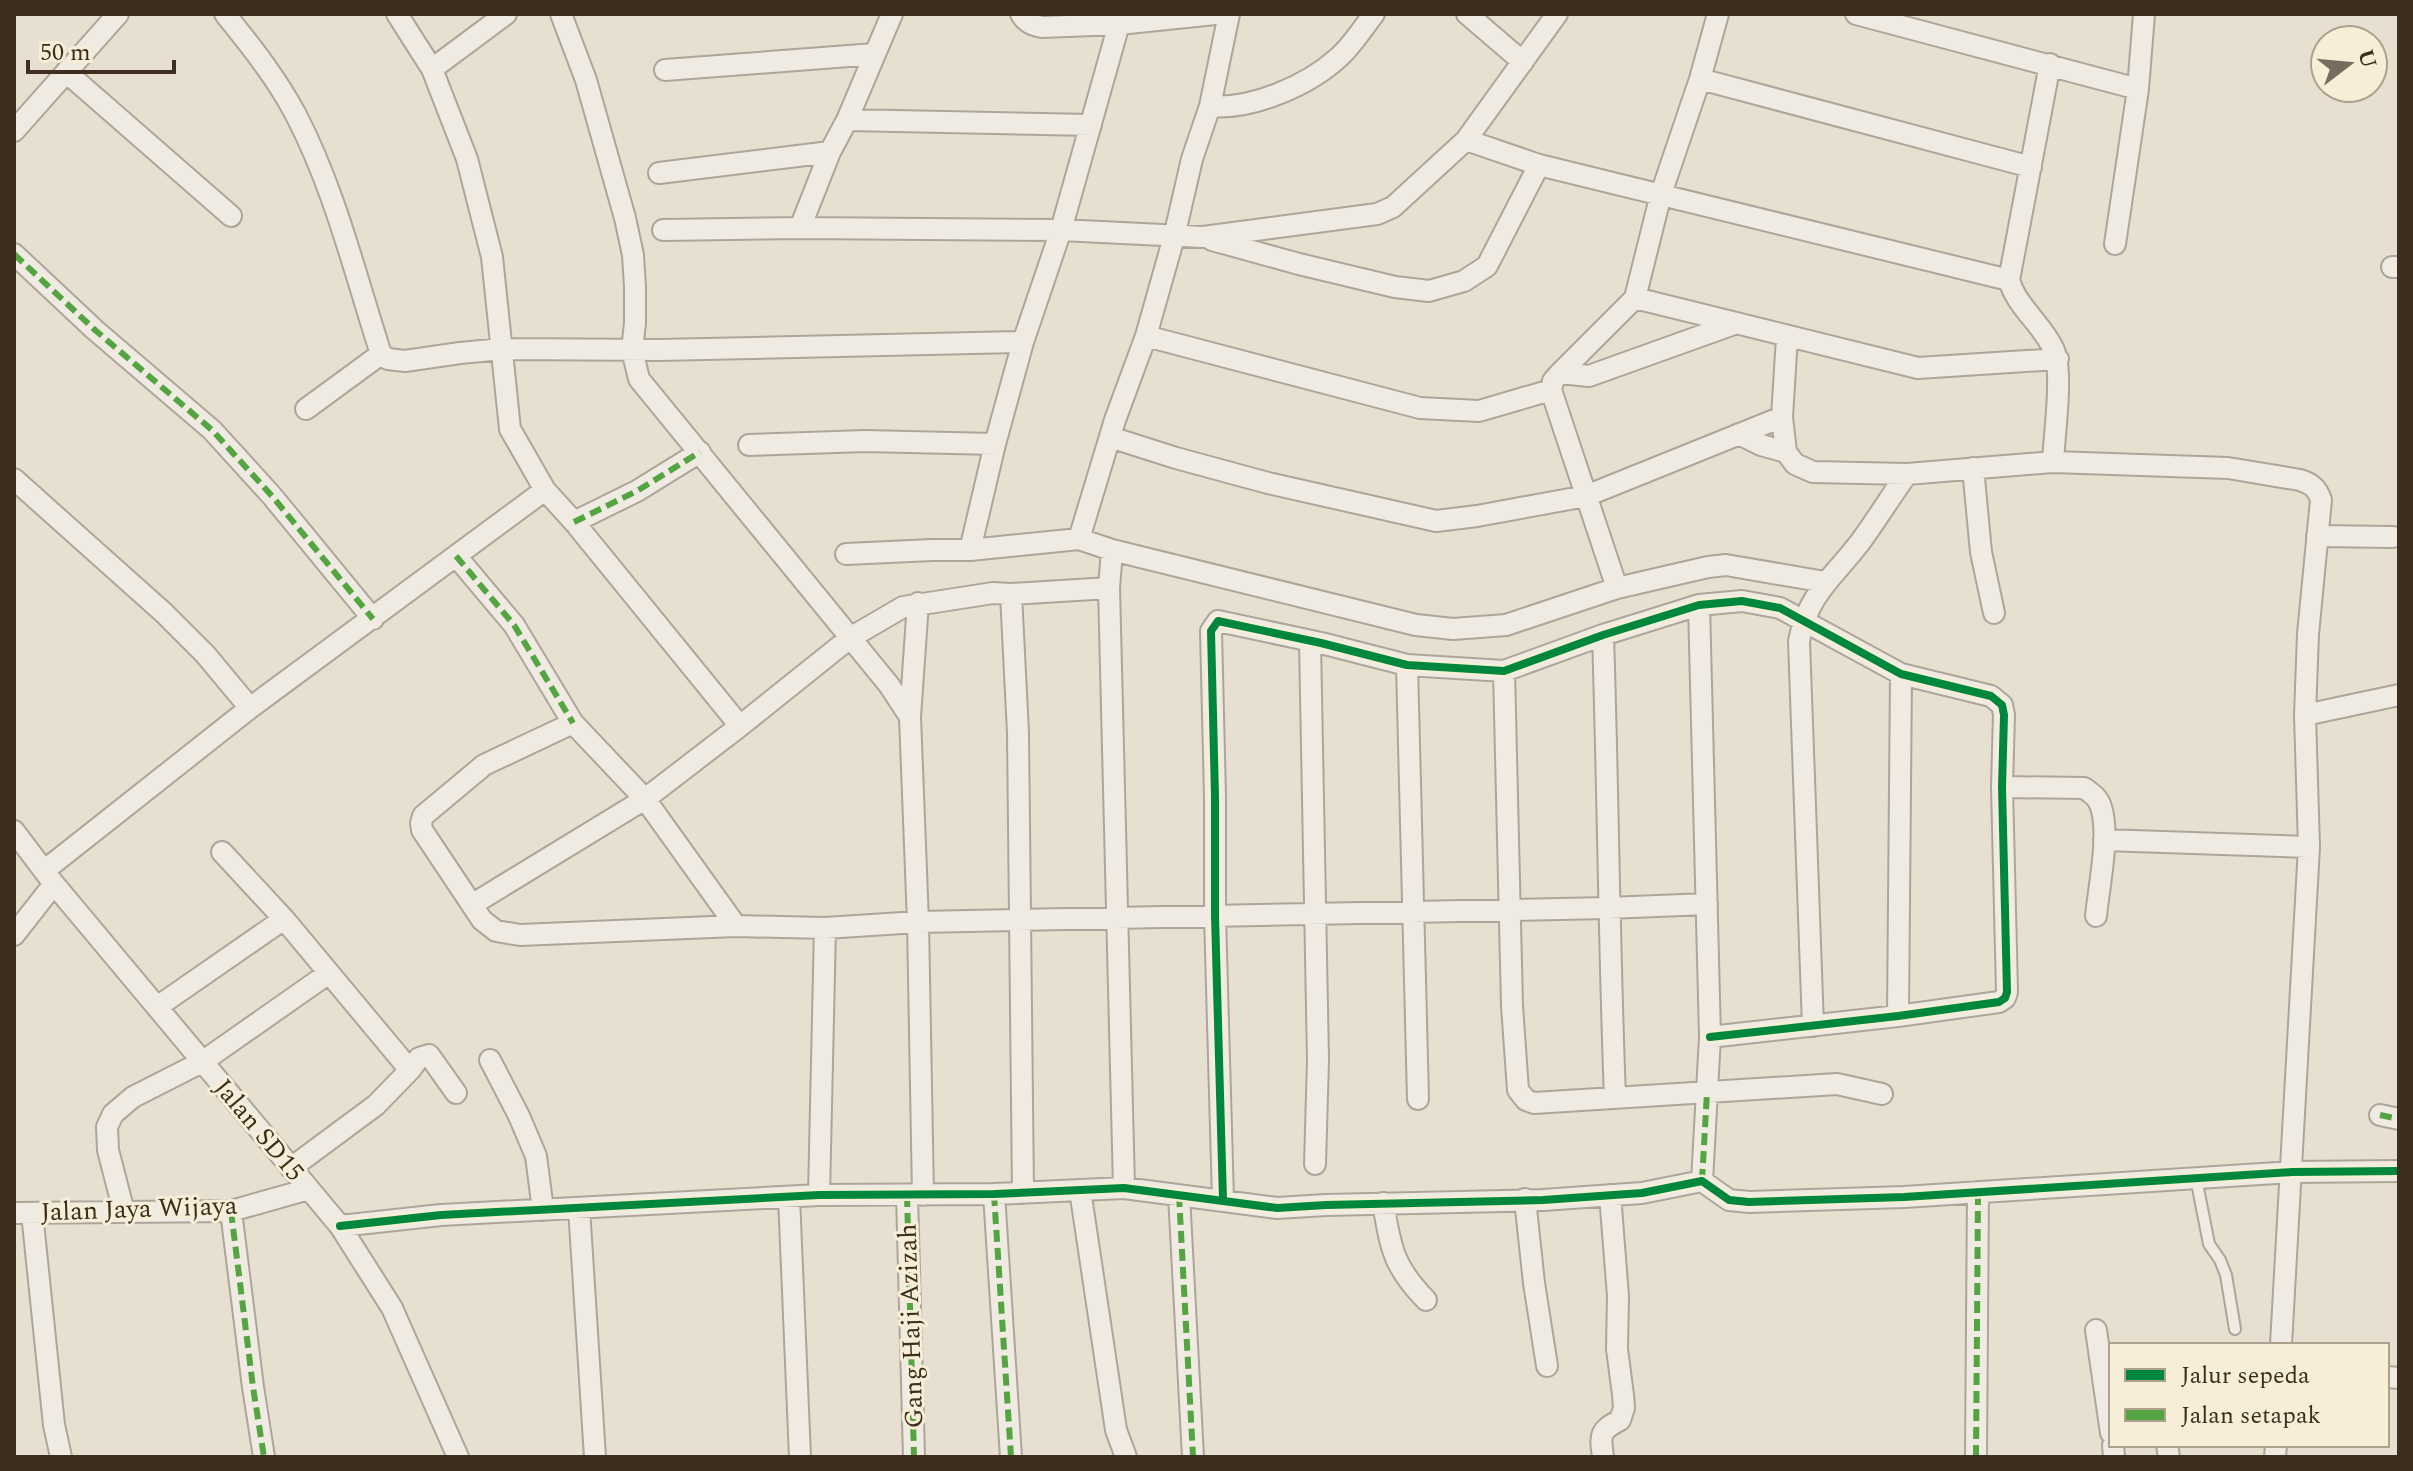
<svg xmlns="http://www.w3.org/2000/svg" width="2413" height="1471" font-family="Spectral,serif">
	<rect width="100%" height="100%" fill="#e7e0d1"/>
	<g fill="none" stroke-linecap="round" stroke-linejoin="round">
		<defs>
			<path id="service" d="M 2196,1178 L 2209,1244 L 2220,1260 L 2226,1275 L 2235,1329"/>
			<path id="minor" d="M 225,14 C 251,46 277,79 296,115 C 335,190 355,274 381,354 L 388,359 L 405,361 L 460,353 L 502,349 L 659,350 L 1023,342
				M 397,14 L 432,69 L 467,159 L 492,257 L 510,429 L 545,490 L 574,522 L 740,726
				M 561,14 L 586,80 L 625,218 L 633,255 L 635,287 L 635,323 L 632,350 L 639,379 L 889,685 L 910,717 L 918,922 L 923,1195
				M 1021,14 C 1026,23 1033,25 1042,27 L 1119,24 L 1215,14
				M 1467,14 L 1523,62
				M 1718,14 L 1700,79 L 1661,194 L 1635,298 L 1560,373 L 1553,381 L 1551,390 L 1617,588 L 1708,567 L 1726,565 L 1825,582
				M 1856,14 L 2138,89
				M 2050,64 L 2009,280 C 2017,307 2041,323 2053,348 C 2064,370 2054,435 2053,462
				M 432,69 L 506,14
				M 665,70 L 875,54
				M 66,72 L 231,216
				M 1700,79 L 2031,167
				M 1210,106 C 1251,110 1307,86 1338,58 C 1352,46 1362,29 1374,14
				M 847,120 L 1091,125
				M 14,131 L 118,14
				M 1466,140 L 1539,165 L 2009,280
				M 659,173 L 830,152 L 847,120 L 892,14
				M 800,228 L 830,152
				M 663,230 L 800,228 L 1061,230 L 1203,237 L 1377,214 L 1393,207 L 1466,140 L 1557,14
				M 1212,240 L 1299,264 L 1395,287 L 1429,291 L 1464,281 L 1487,266 L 1539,165
				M 2115,244 L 2138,89 L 2144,14
				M 14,254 L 95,330 L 212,430 L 272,496 L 373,619
				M 2392,267 L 2399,267
				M 1635,298 L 1918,368 L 2058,359
				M 1146,336 L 1420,408 L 1479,411 L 1551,390
				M 1787,337 L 1782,417 L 1786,452 L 1795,464 L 1813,472 L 1907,474 L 2053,462 L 2228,468 L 2300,480 C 2312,484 2317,488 2321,500 L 2308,634 L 2305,715 L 2309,847 L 2281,1345
				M 1560,373 L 1589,376 L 1734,324
				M 306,409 L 381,354
				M 1739,434 L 1761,445 L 1786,452
				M 1110,437 L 1176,458 L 1268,483 L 1436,521 L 1477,516 L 1586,496 L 1782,417
				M 749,445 L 865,441 L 995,444
				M 1973,468 L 1981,552 L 1994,613
				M 14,479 L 164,613 L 205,654 L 250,708
				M 574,522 L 637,491 L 700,452
				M 2317,536 L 2393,537
				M 1079,539 L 1115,420 L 1146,336 L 1174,237 L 1192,159 L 1210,106 L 1229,14
				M 970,550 L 995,444 L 1023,342 L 1061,230 L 1119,24
				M 1112,550 L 1109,588 L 1124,1188
				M 846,554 L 932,550 L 970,550 L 1079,539 L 1112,550 L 1416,625 L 1453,629 L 1506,625 L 1617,588
				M 456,556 L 514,625 L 573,723
				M 1011,594 L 1018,733 L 1023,1193
				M 1699,605 L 1710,1037 L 1702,1181
				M 1603,635 C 1608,789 1609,944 1615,1098
				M 1310,642 L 1318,1060 L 1315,1164
				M 1407,665 L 1418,1099
				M 1504,671 L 1512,1006 L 1518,1090 L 1526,1100 L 1534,1103 L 1837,1084 L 1882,1094
				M 2305,715 L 2399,695
				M 910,717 L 918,603
				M 2002,787 L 2084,788 C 2091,793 2098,797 2101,807 C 2110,834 2099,886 2096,916
				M 14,831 L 54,884 L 340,1226 L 392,1308 L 458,1457
				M 2104,840 L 2309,847
				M 222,852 L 284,919 L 410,1070 L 376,1105 L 291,1168
				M 45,870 L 250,708 L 545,490
				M 473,904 L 645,799 L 740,726 L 850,638 L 903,607 L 993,593 L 1011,594 L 1109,588
				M 736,926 L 645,799 L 573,723 L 484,765 L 423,816 L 421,823 L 422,830 L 482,920 L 496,931 L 520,935 L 736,926 L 825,928 L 918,922 L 1608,908 L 1707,904
				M 14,935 L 54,884
				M 157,1007 L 284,919
				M 1898,1016 L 1901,674
				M 1813,1026 L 1799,641 C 1808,593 1834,577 1861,541 C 1877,519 1891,496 1907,474
				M 490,1060 L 519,1116 L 536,1156 L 543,1210
				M 410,1070 L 419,1058 L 429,1055 L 456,1093
				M 2380,1115 L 2399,1119
				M 1080,1190 L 1116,1430 L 1126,1457
				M 994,1194 L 1011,1457
				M 819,1195 L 825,928
				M 907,1195 L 914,1457
				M 1179,1195 L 1193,1457
				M 789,1197 L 800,1457
				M 1525,1199 L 1534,1283 L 1547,1366
				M 1223,1200 L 1215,916 L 1215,797 L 1211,631 L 1218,621 L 1321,643 L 1407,665 L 1504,671 L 1603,635 L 1699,605 L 1742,601 L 1780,608 L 1901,674 L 1991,696 L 2002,705 L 2004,715 L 2002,787 L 2007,992 L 2005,998 L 1999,1002 L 1898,1016 L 1710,1037
				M 1383,1203 C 1391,1249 1393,1266 1426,1300
				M 579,1208 L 595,1457
				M 231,1211 L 253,1387 L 264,1457
				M 124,1212 L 108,1150 L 107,1127 L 113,1114 L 133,1097 L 202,1062 L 329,973
				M 14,1213 L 231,1211 L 309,1189
				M 32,1213 L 54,1425 L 61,1457
				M 340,1226 L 441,1215 L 819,1195 L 994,1194 L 1124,1188 L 1277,1208 L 1326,1205 L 1543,1200 L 1642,1193 L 1702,1181 L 1729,1200 L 1749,1202 L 1904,1197 L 2292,1172 L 2399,1171
				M 2096,1330 L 2111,1433
				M 2387,1377 L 2399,1378
				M 2113,1445 L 2114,1457
				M 2167,1445 L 2169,1457
				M 1603,1457 C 1600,1435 1599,1431 1620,1420 L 1624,1408 L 1623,1395 L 1617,1349 L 1618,1296 L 1610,1195
				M 1976,1457 L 1978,1192
				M 2275,1457 L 2276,1445"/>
		</defs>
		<use href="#service" stroke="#ada599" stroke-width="14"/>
		<use href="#minor" stroke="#ada599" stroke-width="24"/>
		<use href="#service" stroke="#efebe3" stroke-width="10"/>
		<use href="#minor" stroke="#efebe3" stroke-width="20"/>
		<path stroke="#54a441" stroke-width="6" stroke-dasharray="12 6" stroke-linecap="butt" d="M 14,254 L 95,330 L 212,430 L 272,496 L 373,619
			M 574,522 L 637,491 L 700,452
			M 456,556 L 514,625 L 573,723
			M 2380,1115 L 2399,1119
			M 1702,1181 L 1707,1092
			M 994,1194 L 1011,1457
			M 907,1195 L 914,1457
			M 1179,1195 L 1193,1457
			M 231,1211 L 253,1387 L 264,1457
			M 1976,1457 L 1978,1192"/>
		<defs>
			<path id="cycleway" d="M 1223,1200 L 1215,916 L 1215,797 L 1211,631 L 1218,621 L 1321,643 L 1407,665 L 1504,671 L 1603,635 L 1699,605 L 1742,601 L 1780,608 L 1901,674 L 1991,696 L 2002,705 L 2004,715 L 2002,787 L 2007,992 L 2005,998 L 1999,1002 L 1898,1016 L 1710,1037
				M 340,1226 L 441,1215 L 819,1195 L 994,1194 L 1124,1188 L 1277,1208 L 1326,1205 L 1543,1200 L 1642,1193 L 1702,1181 L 1729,1200 L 1749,1202 L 1904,1197 L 2292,1172 L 2399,1171"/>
		</defs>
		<use href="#cycleway" stroke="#f7eed8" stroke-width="13"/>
		<use href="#cycleway" stroke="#00873e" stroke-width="8"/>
	</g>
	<g text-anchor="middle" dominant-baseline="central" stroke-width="6" stroke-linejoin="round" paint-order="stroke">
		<g font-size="26" fill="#3d2e20" stroke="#f7eed8">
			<text transform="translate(259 1130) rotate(50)">Jalan SD15</text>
			<text transform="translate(139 1209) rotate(-2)">Jalan Jaya Wijaya</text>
			<text transform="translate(911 1326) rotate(-92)">Gang Haji Azizah</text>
		</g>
	</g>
	<rect width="2413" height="1471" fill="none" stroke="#3d2e20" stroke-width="32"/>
	<rect x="2109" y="1343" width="280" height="104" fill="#f7eed8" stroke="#ada18e" stroke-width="2"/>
	<rect x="2125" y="1369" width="40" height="12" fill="#00873e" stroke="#ada18e" stroke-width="2"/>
	<text x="2181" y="1383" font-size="24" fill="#3d2e20">Jalur sepeda</text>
	<rect x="2125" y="1409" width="40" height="12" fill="#54a441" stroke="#ada18e" stroke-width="2"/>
	<text x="2181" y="1423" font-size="24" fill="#3d2e20">Jalan setapak</text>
	<g transform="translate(2349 64) rotate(74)"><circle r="38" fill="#f7eed8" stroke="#ada18e" stroke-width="2"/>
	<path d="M0-6L14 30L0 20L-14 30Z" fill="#786c5e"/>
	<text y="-12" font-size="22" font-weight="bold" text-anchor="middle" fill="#3d2e20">U</text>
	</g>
	<path d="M28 60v12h146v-12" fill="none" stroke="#3d2e20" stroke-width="4"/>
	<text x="40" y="60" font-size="24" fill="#3d2e20" stroke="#f7eed8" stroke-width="6" paint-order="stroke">50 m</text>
</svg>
